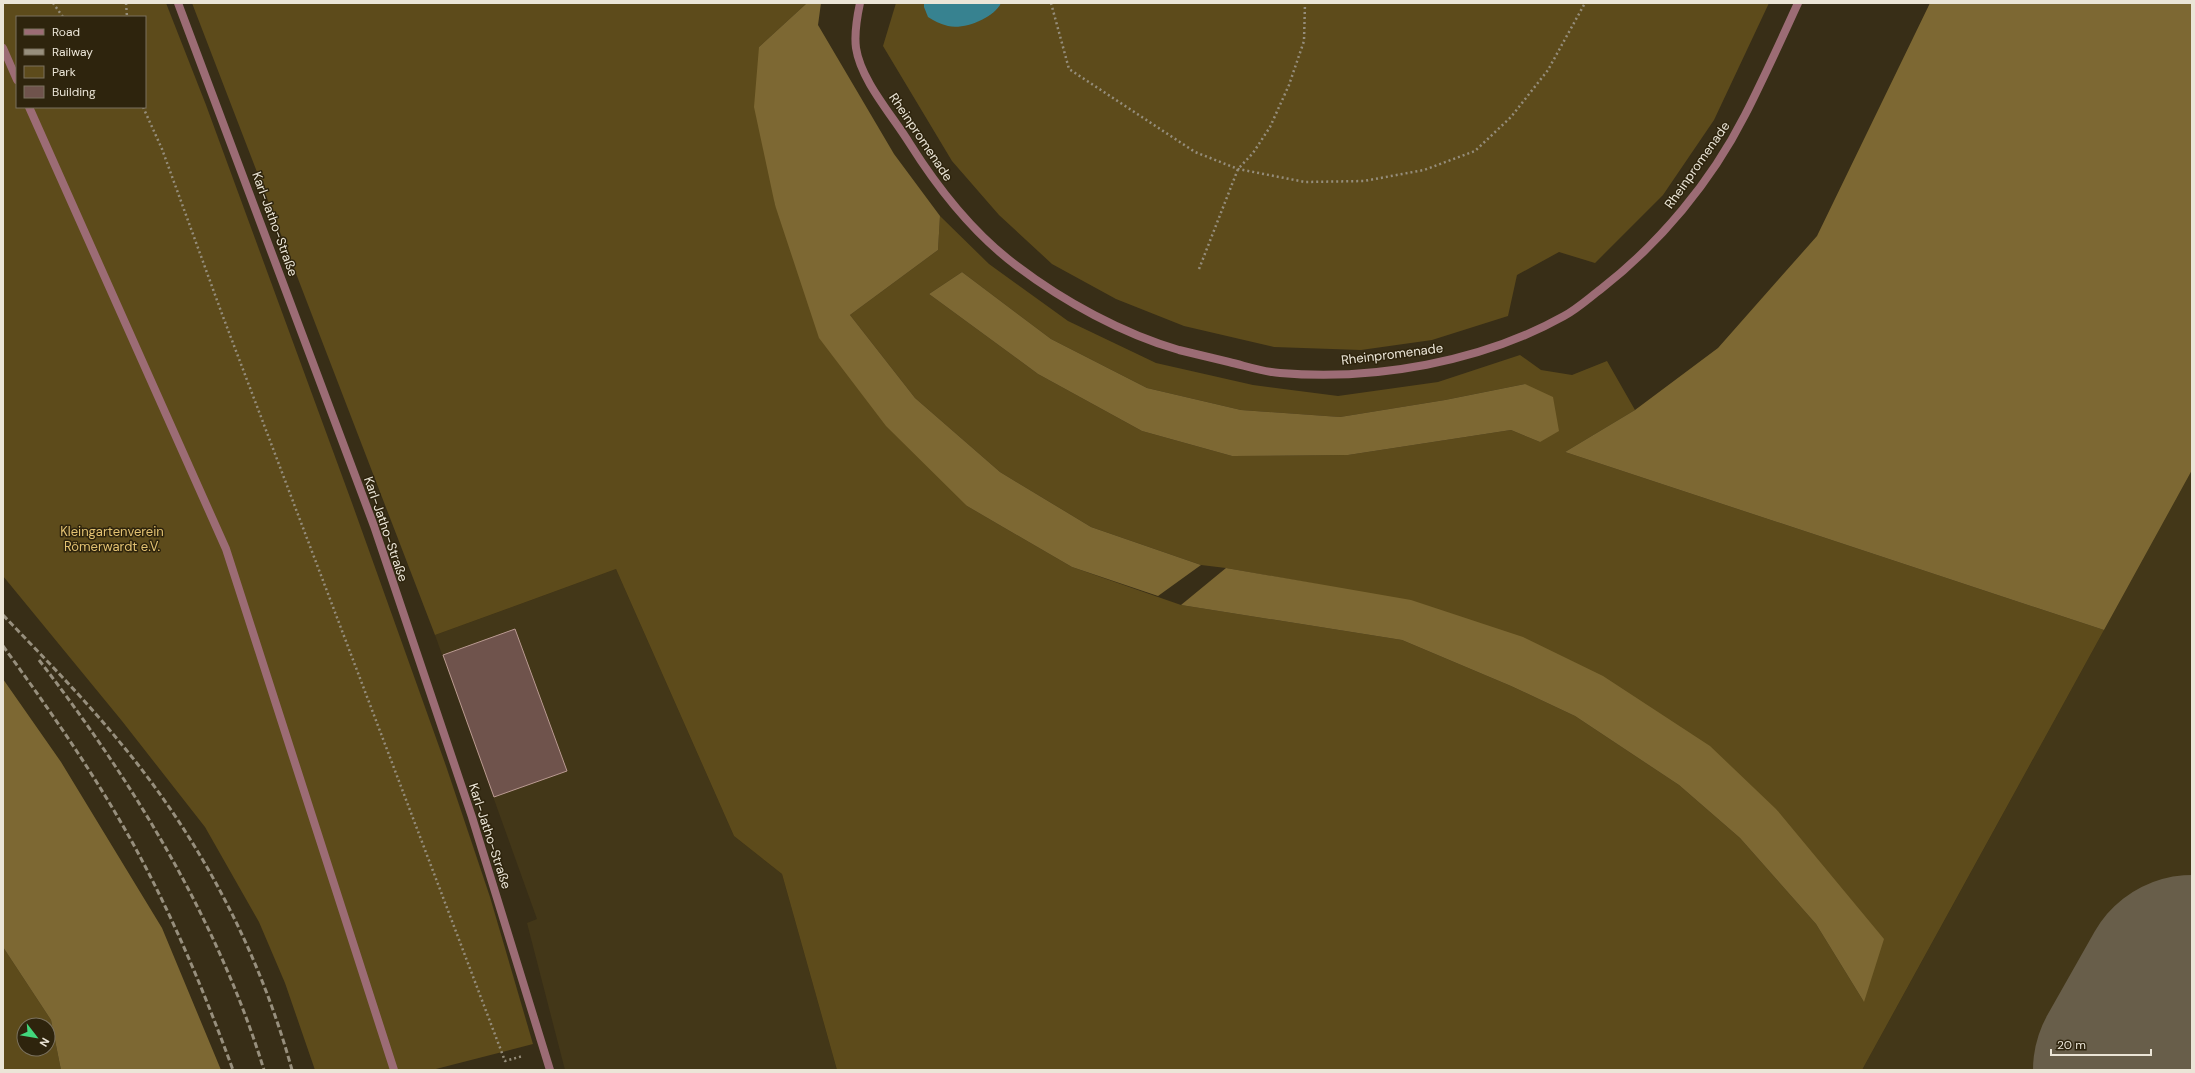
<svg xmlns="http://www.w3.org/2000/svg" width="2195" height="1073" font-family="'DM Sans',sans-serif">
	<rect width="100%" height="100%" fill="#382e17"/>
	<path fill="#433718" d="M 2192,470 L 2192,1070 L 1862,1070 L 1916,972 Z
		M 616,569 L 734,836 L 782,874 L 837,1070 L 565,1070 L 527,923 L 537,919 L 435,635 Z"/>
	<path fill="#5d4b1b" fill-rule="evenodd" d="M 3,3 L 166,3 L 206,105 L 352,503 L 446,766 L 490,897 L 533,1044 L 432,1070 L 315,1070 L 285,983 L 259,922 L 205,827 L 122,721 L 3,576 ZM 17,17 L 145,17 L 145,107 L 17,107 Z
		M 192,3 L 807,3 L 759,47 L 775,205 L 967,506 L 1072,567 L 1181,605 L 1402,640 L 1511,686 L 1575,716 L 1679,785 L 1740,838 L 1816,924 L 1864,1002 L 1777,810 L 1316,584 L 1226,568 L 1201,565 L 1091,527 L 1000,472 L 915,398 L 850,315 L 938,250 L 940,216 L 989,264 L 1068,321 L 1156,363 L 1253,385 L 1338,396 L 1438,382 L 1520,355 L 1541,370 L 1572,375 L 1607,361 L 1635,410 L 1565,452 L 2104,630 L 1862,1070 L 837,1070 L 782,874 L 734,836 L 616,569 L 435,635 ZM 962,272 L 1051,339 L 1147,388 L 1241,410 L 1340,417 L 1445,400 L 1525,384 L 1540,442 L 1511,430 L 1348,455 L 1232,456 L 1142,431 L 1038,374 L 929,294 Z
		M 896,3 L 1769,3 L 1714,120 L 1663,195 L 1595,263 L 1559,252 L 1517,275 L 1508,316 L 1432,340 L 1361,350 L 1274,347 L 1184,326 L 1116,299 L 1052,264 L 999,215 L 952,161 L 883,46 Z
		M 3,947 L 51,1020 L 61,1070 L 3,1070 ZM 24,1025 L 48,1025 L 48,1049 L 24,1049 Z"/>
	<path fill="#7d6833" d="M 807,3 L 821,3 L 818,25 L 894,154 L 940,216 L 938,250 L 850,315 L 915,398 L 1000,472 L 1091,527 L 1201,565 L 1158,596 L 1072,567 L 967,506 L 886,426 L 819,338 L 775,205 L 754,107 L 759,47 Z
		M 1930,3 L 2192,3 L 2192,470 L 2104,630 L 1565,452 L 1635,410 L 1718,348 L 1817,236 Z
		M 962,272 L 1051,339 L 1147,388 L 1241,410 L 1340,417 L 1445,400 L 1525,384 L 1553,397 L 1559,431 L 1540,442 L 1511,430 L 1348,455 L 1232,456 L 1142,431 L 1038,374 L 929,294 Z
		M 1226,568 L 1411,600 L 1523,637 L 1603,676 L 1710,746 L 1777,810 L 1884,939 L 1864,1002 L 1816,924 L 1740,838 L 1679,785 L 1575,716 L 1511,686 L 1402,640 L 1181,605 Z
		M 3,679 L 61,762 L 162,928 L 221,1070 L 61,1070 L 51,1020 L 3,947 Z"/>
	<path fill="#378290" d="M 924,3 L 1001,3 C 994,18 964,30 948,26 C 940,24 934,21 928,17 L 924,7 Z"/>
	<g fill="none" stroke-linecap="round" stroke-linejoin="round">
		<path stroke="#685e4a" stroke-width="224" d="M 2145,1070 L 2192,987"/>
	</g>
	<path fill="#6f534c" stroke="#bb9b93" d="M 515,629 L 567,771 L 494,797 L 443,655 Z"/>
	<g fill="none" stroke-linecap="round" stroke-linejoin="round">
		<path stroke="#958d7b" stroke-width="2.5" stroke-dasharray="2 3" stroke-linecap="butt" d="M 53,3 L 63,17
			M 126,3 L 127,17
			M 1051,3 L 1069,69 L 1195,152 L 1238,169 L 1305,182 L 1364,181 L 1424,170 L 1475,151 L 1511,117 L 1548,70 L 1585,3
			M 143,107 L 162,149 L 222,314 L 505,1061 L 523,1056
			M 1199,269 L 1238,169 L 1253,153 L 1270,127 L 1289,85 L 1304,41 L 1305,3"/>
		<path stroke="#9c6c75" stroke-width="8" d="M 178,3 L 374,526 L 472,817 L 550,1070
			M 3,48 L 17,80
			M 29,107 L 226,549 L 394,1070"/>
		<path stroke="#9c6c75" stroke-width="8" d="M 860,3 C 857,17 854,33 856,48 C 861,81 893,116 910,144 C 939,190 974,234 1017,266 C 1063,301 1123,334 1179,350 C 1195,354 1212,358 1229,362 C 1246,366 1263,372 1280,373 C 1374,381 1482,362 1564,316 C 1577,309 1589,298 1601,289 C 1660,243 1711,182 1745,115 C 1764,78 1781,40 1798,3"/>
		<path stroke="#978f7d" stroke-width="3" stroke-dasharray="6 3" stroke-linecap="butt" d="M 3,615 C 42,656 82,696 118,740 C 198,835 259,950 292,1070
			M 3,646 C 49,709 93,772 131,840 C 172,914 204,991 233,1070
			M 39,660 C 134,783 218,921 264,1070"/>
	</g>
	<g text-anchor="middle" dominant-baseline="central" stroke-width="3" stroke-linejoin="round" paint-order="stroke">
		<g font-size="13" fill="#ebe5d7" stroke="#2e240d">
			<text transform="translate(921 137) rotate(56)">Rheinpromenade</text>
			<text transform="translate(1697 165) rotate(-55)">Rheinpromenade</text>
			<text transform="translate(275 224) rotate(70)">Karl-Jatho-Straße</text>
			<text transform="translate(1392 354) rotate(-7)">Rheinpromenade</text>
			<text transform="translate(386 529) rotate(71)">Karl-Jatho-Straße</text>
			<text transform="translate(490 836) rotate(72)">Karl-Jatho-Straße</text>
		</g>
		<g font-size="13" fill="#e3c272" stroke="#2e240d">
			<text x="112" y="531">Kleingartenverein<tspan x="112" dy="15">Römerwardt e.V.</tspan></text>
		</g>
	</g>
	<rect width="2195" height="1073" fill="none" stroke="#ebe5d7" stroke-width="8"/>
	<rect x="16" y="16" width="130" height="92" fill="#2e240d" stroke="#7a715e"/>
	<rect x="24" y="29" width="20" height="6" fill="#9c6c75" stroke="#7a715e"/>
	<text x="52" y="36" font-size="12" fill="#ebe5d7">Road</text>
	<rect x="24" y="49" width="20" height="6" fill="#978f7d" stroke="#7a715e"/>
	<text x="52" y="56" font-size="12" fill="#ebe5d7">Railway</text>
	<rect x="24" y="66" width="20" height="12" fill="#5d4b1b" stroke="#7a715e"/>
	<text x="52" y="76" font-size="12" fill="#ebe5d7">Park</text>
	<rect x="24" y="86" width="20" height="12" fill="#6f534c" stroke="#7a715e"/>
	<text x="52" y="96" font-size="12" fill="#ebe5d7">Building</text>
	<g transform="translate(36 1037) rotate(121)"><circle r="19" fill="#2e240d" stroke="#7a715e"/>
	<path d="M0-3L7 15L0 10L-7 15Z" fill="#42d77c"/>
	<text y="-6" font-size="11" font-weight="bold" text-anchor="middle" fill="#ebe5d7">N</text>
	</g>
	<path d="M2051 1049v6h100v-6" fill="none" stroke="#ebe5d7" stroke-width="2"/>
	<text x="2057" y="1049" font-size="12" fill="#ebe5d7" stroke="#2e240d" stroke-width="3" paint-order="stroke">20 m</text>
</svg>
